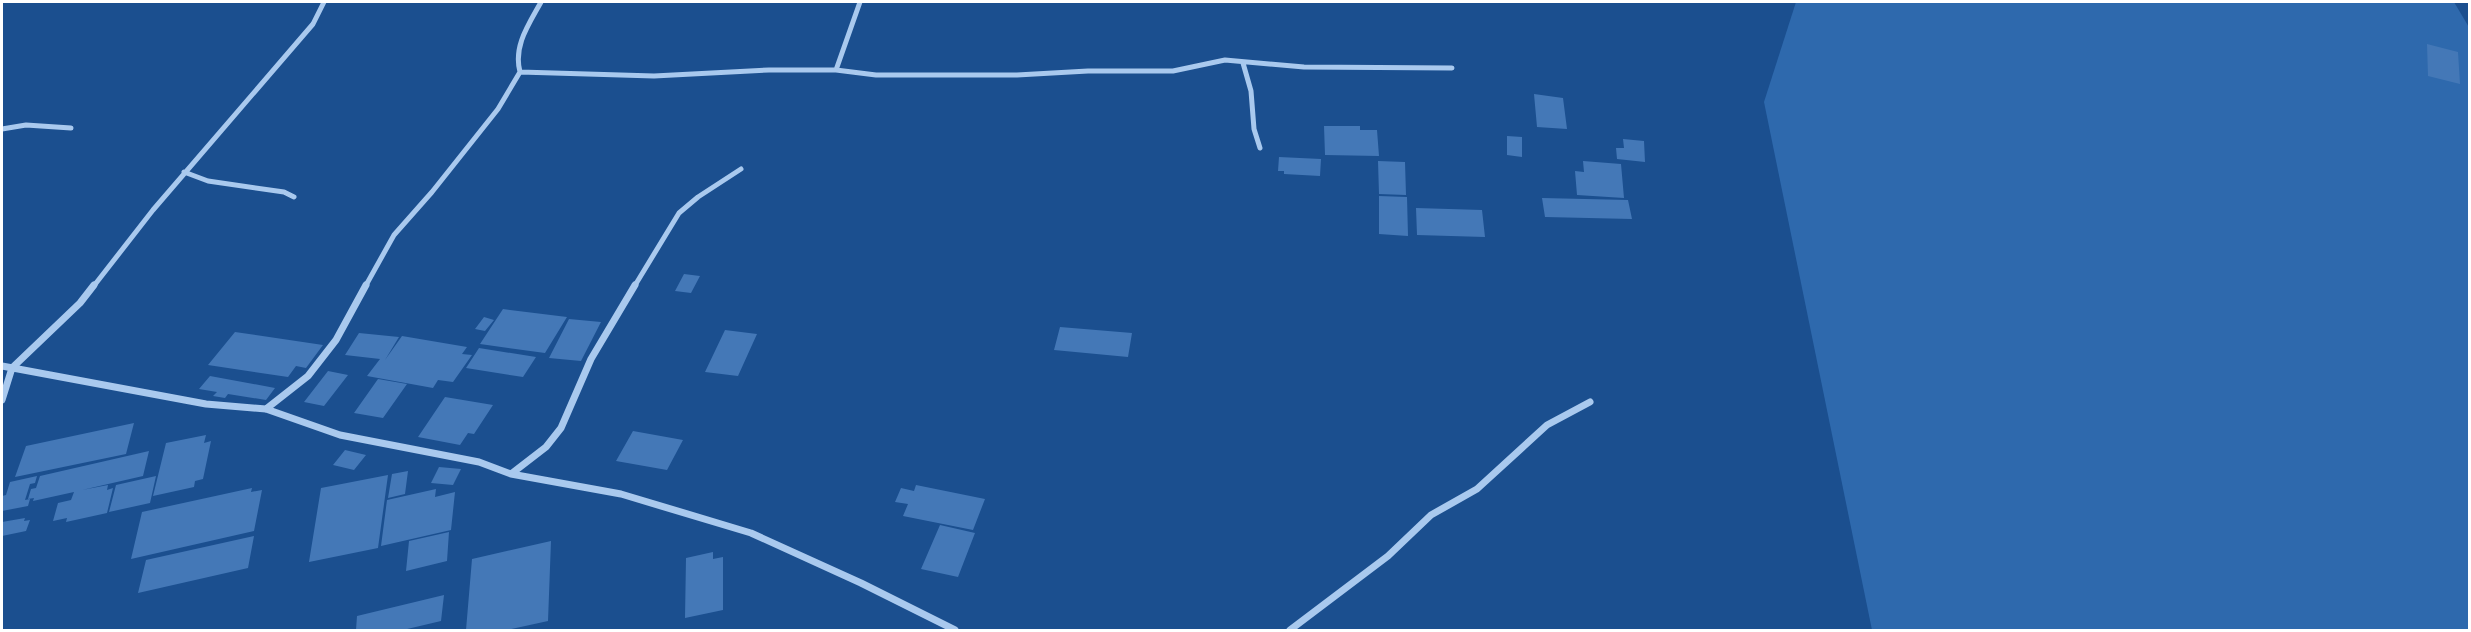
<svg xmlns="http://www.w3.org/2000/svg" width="2471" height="632" font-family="Poppins,sans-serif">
	<rect width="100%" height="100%" fill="#1b4f8f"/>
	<path fill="#2e69ad" d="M 1796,2 L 2454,2 L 2470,29 L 2469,630 L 1872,630 L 1764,102 Z"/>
	<path fill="#4478b7" d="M 2427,44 L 2458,52 L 2460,84 L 2428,76 Z
		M 1534,94 L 1563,98 L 1567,129 L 1537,127 Z
		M 1324,126 L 1360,126 L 1360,130 L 1377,130 L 1379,156 L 1325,155 Z
		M 1507,136 L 1522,137 L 1522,157 L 1507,155 Z
		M 1623,139 L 1644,141 L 1645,162 L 1617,159 L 1616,148 L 1624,148 Z
		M 1279,157 L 1321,159 L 1320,176 L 1284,174 L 1284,171 L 1278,171 Z
		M 1378,161 L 1405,162 L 1406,195 L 1379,194 Z
		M 1583,161 L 1621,164 L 1624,198 L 1577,195 L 1575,171 L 1584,172 Z
		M 1379,196 L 1407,197 L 1408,236 L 1379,234 Z
		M 1542,198 L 1628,200 L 1632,219 L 1545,217 Z
		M 1416,208 L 1482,210 L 1485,237 L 1417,235 Z
		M 684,274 L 700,276 L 691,293 L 675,291 Z
		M 503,309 L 567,317 L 545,353 L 480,344 Z
		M 484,317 L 494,320 L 485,331 L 475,329 Z
		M 569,319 L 601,322 L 581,361 L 549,358 Z
		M 1060,327 L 1132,333 L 1128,357 L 1054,350 Z
		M 725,330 L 757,334 L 738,376 L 705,372 Z
		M 235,332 L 323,345 L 306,368 L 296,366 L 288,377 L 208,365 Z
		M 359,333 L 399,337 L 385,360 L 402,336 L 467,347 L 462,354 L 472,355 L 453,382 L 438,380 L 433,388 L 367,376 L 380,359 L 345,355 Z
		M 479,348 L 536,357 L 523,377 L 466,368 Z
		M 328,371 L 348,375 L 324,406 L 304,402 Z
		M 210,376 L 275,388 L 266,400 L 228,394 L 225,398 L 213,396 L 217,392 L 199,389 Z
		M 378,379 L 407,384 L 383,418 L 354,413 Z
		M 445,397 L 493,405 L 474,434 L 468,433 L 460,445 L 418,437 Z
		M 134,423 L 126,454 L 15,477 L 26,446 Z
		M 633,431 L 683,440 L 667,470 L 616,461 Z
		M 206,435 L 204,443 L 211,441 L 203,479 L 195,481 L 194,487 L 153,496 L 166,443 Z
		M 345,450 L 366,455 L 354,470 L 333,465 Z
		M 149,451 L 143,476 L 82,490 L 108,485 L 107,490 L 113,488 L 107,513 L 66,522 L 67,518 L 53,521 L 58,503 L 71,500 L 74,492 L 33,501 L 34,498 L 28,499 L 31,489 L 36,488 L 40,476 Z
		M 439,467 L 461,469 L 453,485 L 431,483 Z
		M 408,471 L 405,494 L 388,498 L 392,474 Z
		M 388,475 L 378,548 L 309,562 L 321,488 Z
		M 37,476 L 35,483 L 30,484 L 25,500 L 30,499 L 28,506 L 2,511 L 2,496 L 6,495 L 10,482 Z
		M 156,476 L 150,503 L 109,512 L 116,485 Z
		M 916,485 L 985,499 L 973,530 L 903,516 L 908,504 L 895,502 L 901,488 L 914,491 Z
		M 252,488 L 251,492 L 262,490 L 254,531 L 131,559 L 142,512 Z
		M 436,489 L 435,497 L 455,492 L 451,530 L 381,546 L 387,500 Z
		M 25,518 L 24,521 L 30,520 L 26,531 L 2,536 L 2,522 Z
		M 940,525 L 975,533 L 958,577 L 921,569 Z
		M 449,532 L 447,561 L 406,571 L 409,541 Z
		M 254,536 L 248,568 L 138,593 L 146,560 Z
		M 551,541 L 548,621 L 507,630 L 466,630 L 472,559 Z
		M 713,552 L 713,559 L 723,557 L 723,610 L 685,618 L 686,558 Z
		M 444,595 L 441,621 L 403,630 L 356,630 L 357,616 Z"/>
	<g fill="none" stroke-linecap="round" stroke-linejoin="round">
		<path stroke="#a9c9ee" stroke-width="5" d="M 1243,63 L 1251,91 L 1254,129 L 1260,148
			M 836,70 L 860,2
			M 520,72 L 654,76 L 769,70 L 836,70 L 876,75 L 1017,75 L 1088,71 L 1173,71 L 1225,60 L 1304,67 L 1452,68
			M 520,72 C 513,46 529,24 541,2
			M 2,129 L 26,125 L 71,128
			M 184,172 L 208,181 L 284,192 L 294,197
			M 93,287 L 153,210 L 313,24 L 324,2
			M 365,287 L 394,235 L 432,192 L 498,109 L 520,72
			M 634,287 L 679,213 L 698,197 L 741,169"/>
		<path stroke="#a9c9ee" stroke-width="7" d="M 2,366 L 206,404 L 266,409 L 340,435 L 479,462 L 511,474 L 546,447 L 561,428 L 591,359 L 635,285
			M 2,400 L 12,368 L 80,303 L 94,285
			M 266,409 L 308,376 L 336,340 L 366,285
			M 511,474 L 621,494 L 751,533 L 861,583 L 955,630
			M 1290,630 L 1388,556 L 1431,515 L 1477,489 L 1547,425 L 1590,402"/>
	</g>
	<rect width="2471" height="632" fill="none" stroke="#ffffff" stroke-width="6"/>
</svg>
